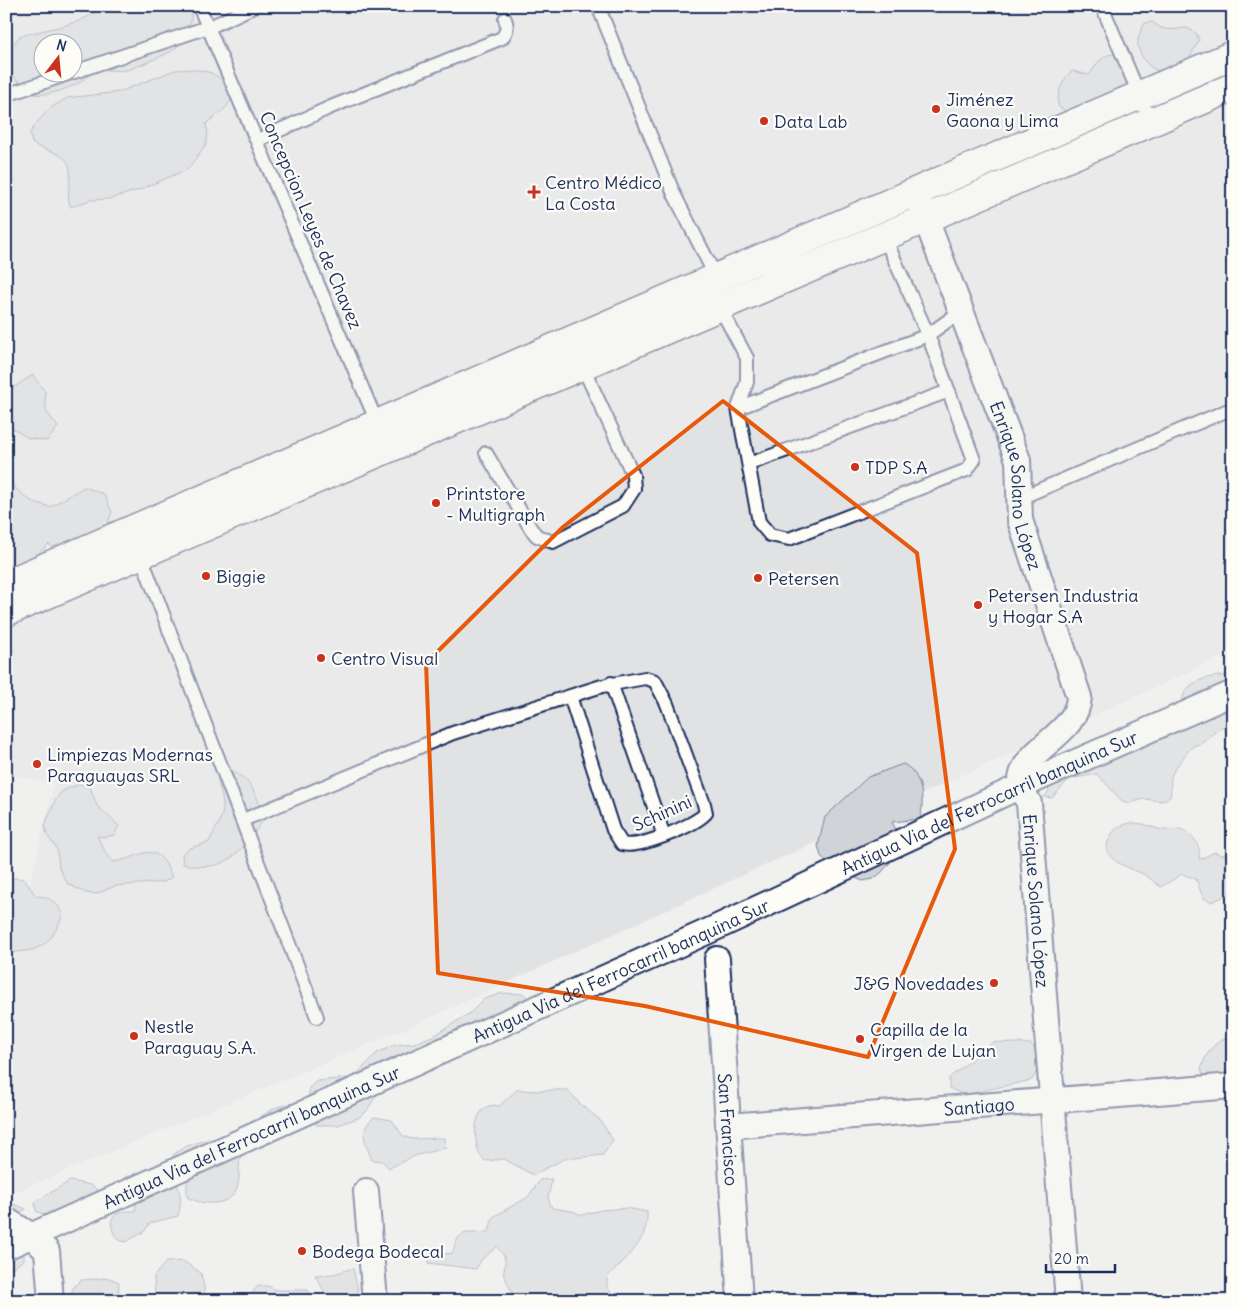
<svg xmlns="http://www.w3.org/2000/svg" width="1239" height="1307" font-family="Delius,sans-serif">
	<rect width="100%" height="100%" fill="#f0f0ee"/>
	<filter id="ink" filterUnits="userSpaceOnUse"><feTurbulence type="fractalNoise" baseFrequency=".02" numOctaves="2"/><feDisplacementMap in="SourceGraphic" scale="10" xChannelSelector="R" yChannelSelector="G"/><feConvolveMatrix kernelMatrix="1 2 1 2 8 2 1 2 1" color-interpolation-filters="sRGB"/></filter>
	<g filter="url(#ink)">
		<path fill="#e0e2e3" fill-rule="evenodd" d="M 6,6 L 1233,6 L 1233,652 L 405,1029 L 6,1196 L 6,983 L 54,784 L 6,774 L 6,618 L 83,514 L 6,547 ZM 42,42 L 72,42 L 72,72 L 42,72 Z"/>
		<path fill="#d0d3d8" stroke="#76819b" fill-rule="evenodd" d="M 102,6 L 189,6 C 196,21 186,41 173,50 C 168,54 134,68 127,70 C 117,72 106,68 96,71 C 89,73 87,78 80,82 C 65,90 42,99 25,92 L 21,83 L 6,71 L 6,55 L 19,37 C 43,28 83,27 102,6 ZM 42,42 L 72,42 L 72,72 L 42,72 Z
			M 1153,22 C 1164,33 1173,29 1187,28 L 1196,33 L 1199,40 L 1186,64 C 1179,66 1167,72 1160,71 C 1149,70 1139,55 1138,45 C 1137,37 1141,30 1145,23 Z
			M 1112,54 L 1120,56 L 1128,72 L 1126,89 L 1071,115 L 1058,106 C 1057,93 1062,80 1072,71 L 1089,75 C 1096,66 1100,56 1112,54 Z
			M 1233,64 L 1233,75 L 1168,102 L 1166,97 Z
			M 175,70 C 201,68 223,70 232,97 C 226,112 216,114 206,124 L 208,134 L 206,144 L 188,169 L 139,190 L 109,199 L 90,200 L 71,207 C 63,192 78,170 64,158 C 54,150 42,150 32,143 L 30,133 L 35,125 L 49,109 L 67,98 L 119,92 Z
			M 33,375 L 45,392 L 46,411 L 58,427 L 47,441 L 28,438 L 12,428 L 6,428 L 6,392 Z
			M 6,469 L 15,488 L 31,501 L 50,507 L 84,487 L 104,494 L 112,512 L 106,529 L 60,560 L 49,544 L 36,556 L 6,601 Z
			M 1229,675 L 1233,676 L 1233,747 L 1228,744 L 1224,726 C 1214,730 1211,738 1202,743 C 1198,745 1194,745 1191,748 C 1187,753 1172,771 1171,777 C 1170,784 1172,789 1170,797 L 1162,801 L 1144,799 L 1130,803 L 1122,801 L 1097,774 L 1069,779 L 1052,798 L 1044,797 L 1049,791 L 1042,774 L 1177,709 C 1182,703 1182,698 1185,692 C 1193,678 1216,676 1229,675 Z
			M 903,764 C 922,773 925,800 920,819 L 892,822 L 901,840 L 901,850 L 881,873 L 873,879 L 863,881 L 835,870 L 828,864 L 821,856 L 818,846 L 825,817 L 868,777 Z
			M 226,770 C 251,775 258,797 264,819 C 239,852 229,874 183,864 L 182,854 L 190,848 L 209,842 C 222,816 228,812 218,783 Z
			M 80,784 L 90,787 L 97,806 L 119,826 L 114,835 L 105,837 L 97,836 L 106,854 L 113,862 C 143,858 155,836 172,877 L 164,882 L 115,886 L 96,894 L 86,893 L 68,884 L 59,868 L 57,849 L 47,835 L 45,825 L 56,799 L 62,791 Z
			M 1132,823 L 1143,824 L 1162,830 L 1181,829 C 1195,836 1201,845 1199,860 L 1214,852 L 1222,855 L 1233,851 L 1233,892 L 1212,902 L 1203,898 L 1196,879 L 1182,874 L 1161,887 C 1155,883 1150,878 1145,875 C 1130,867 1097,861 1110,837 C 1115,828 1122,824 1132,823 Z
			M 15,878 L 24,879 L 36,896 C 48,896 61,903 62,917 C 57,929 50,943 37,948 C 30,952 17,950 6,955 L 6,881 Z
			M 503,993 L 524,994 L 530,1000 L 382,1086 L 366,1112 L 358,1118 L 338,1125 L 316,1125 L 309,1097 L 309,1088 L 317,1081 L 347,1078 L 357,1074 L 377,1053 L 395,1045 L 415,1043 L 435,1035 L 470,1013 L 484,999 Z
			M 1233,1036 L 1233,1097 L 1204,1078 L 1201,1068 C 1207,1052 1215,1039 1233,1036 Z
			M 993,1042 L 1031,1044 L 1041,1058 L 1040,1066 L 1032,1080 L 964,1095 L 949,1088 L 949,1078 Z
			M 518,1089 C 535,1093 551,1089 568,1090 L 580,1104 L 599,1119 L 613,1140 L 603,1155 L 564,1159 L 533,1175 L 504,1159 L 485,1161 C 470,1148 471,1099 499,1106 Z
			M 300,1103 C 282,1117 261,1131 246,1147 C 235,1159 242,1175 237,1188 C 230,1208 201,1205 187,1197 L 187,1178 L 175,1165 L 173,1155 C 189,1141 210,1140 230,1135 L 232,1131 C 248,1130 253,1122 266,1113 C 276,1106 288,1104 300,1103 Z
			M 374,1117 L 392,1120 L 403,1136 L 412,1139 L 444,1138 L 446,1148 L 417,1155 L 389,1168 L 382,1161 L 372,1160 C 365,1143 358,1130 374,1117 Z
			M 164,1173 C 181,1181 183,1199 178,1216 L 150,1223 L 144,1232 L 126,1242 L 118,1240 C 104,1220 113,1210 135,1211 L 136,1202 L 120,1192 L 117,1183 C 130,1171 148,1174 164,1173 Z
			M 552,1179 L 548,1198 L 552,1208 L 572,1211 L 582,1215 L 601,1210 L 627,1208 L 647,1212 C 649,1241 626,1259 607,1277 L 607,1288 L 620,1301 L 516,1301 L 503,1273 C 507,1262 506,1256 497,1247 L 482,1259 L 476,1269 L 428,1263 L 432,1255 L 453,1253 C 458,1224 471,1237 489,1231 L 493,1217 L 528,1197 L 540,1180 Z
			M 70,1181 L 91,1185 L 106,1197 L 53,1219 L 36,1211 L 35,1202 Z
			M 16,1205 L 26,1209 L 6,1224 L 6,1206 Z
			M 6,1237 L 24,1251 L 24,1260 L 7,1271 Z
			M 183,1261 L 201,1273 L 205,1292 L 202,1301 L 155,1301 L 154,1276 L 166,1262 Z
			M 353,1268 L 358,1290 L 356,1299 L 329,1300 L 315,1275 L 334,1274 Z
			M 109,1278 L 119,1282 L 118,1301 L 67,1301 L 74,1287 L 81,1280 Z
			M 258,1286 L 268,1286 L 276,1290 L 308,1290 L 314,1301 L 245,1301 Z"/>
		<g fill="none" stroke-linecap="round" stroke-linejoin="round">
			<defs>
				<path id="service" d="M 199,6 L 379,427
					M 598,6 L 674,194 L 717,279
					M 1102,6 L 1151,123
					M 6,95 L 214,25 L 255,6
					M 258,140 L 331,107 L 502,38 C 507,31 508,27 505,19
					M 719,306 L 747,358 L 747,382 L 738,408 L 759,522 L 770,535 L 789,539 L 967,470 L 974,460 L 928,335 L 884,236
					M 738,408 L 928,335 L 960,312
					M 486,453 L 531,529 L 537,536 L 553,542 L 623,506 L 634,489 L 633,475 L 582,365
					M 749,464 L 949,391
					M 1020,498 L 1233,408
					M 139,551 L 317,1017
					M 611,683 L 664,836
					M 243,820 L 453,733 L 602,686 L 645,678 L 655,681 L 667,704 L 704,804 L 706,813 C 694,826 639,849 622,844 L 613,830 L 570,696"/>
				<g id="minor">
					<path id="s1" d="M 919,201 L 1018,460 L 1020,520 L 1079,697 C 1077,737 1018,749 1021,785 C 1021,791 1027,798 1029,803 L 1068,1301"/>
					<path id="s2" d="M 717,959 L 740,1301"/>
					<path id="s3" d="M 728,1126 L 1233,1086"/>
					<path d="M 366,1191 L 375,1301"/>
					<path d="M 6,1220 L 32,1236 L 47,1251 L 51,1301"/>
					<path id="s4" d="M 6,1247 L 713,929 L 1021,786 L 1233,693"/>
				</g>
				<path id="trunk" d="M 6,584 L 1233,55
					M 6,612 L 1233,87"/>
			</defs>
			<use href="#service" stroke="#1b2f5e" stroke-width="16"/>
			<use href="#minor" stroke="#1b2f5e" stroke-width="28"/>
			<use href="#trunk" stroke="#1b2f5e" stroke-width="31"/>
			<use href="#service" stroke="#fdfcf7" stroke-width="12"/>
			<use href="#minor" stroke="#fdfcf7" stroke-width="24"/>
			<use href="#trunk" stroke="#fdfcf7" stroke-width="28"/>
		</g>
	</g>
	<path d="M0 0H1239V1307H0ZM 723,401 L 917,553 L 955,849 L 868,1057 L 645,1006 L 438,973 L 426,663 L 563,527 Z" fill="#f0f0ee" fill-opacity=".55" fill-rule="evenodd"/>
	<path fill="none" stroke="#e8590c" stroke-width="4" stroke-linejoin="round" d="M 723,401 L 917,553 L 955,849 L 868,1057 L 645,1006 L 438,973 L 426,663 L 563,527 Z"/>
	<g fill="#c8321e" stroke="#fdfcf7" stroke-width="2">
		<circle cx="936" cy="109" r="5"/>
		<circle cx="764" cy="121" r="5"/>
		<path d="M531.5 184.5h5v5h5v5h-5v5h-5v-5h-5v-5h5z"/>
		<circle cx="855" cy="467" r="5"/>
		<circle cx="436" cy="503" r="5"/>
		<circle cx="206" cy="576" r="5"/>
		<circle cx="758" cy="578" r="5"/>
		<circle cx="978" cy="605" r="5"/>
		<circle cx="321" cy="658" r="5"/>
		<circle cx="37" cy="764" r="5"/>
		<circle cx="994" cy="983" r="5"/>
		<circle cx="134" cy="1036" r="5"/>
		<circle cx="860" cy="1039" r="5"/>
		<circle cx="302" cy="1251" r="5"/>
	</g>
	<g text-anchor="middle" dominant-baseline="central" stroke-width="4.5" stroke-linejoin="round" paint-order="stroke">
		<g font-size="18" fill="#1b2f5e" stroke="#fdfcf7" text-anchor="start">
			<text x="946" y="99">Jiménez<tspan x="946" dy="21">Gaona y Lima</tspan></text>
			<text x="774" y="121">Data Lab</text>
			<text x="545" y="182">Centro Médico<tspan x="545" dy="21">La Costa</tspan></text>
			<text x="865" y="467">TDP S.A</text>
			<text x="446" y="493">Printstore<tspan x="446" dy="21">- Multigraph</tspan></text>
			<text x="216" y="576">Biggie</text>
			<text x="768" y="578">Petersen</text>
			<text x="988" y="595">Petersen Industria<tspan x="988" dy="21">y Hogar S.A</tspan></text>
			<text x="331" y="658">Centro Visual</text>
			<text x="47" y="754">Limpiezas Modernas<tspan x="47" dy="21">Paraguayas SRL</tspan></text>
			<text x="984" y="983" text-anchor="end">J&amp;G Novedades</text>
			<text x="144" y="1026">Nestle<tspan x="144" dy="21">Paraguay S.A.</tspan></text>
			<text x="870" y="1029">Capilla de la<tspan x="870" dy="21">Virgen de Lujan</tspan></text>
			<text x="312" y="1251">Bodega Bodecal</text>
		</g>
		<g font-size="18" fill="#1b2f5e" stroke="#fdfcf7">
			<text transform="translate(311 220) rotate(67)">Concepcion Leyes de Chavez</text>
			<text stroke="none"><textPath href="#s1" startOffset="302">Enrique Solano López</textPath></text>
			<text stroke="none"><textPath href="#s4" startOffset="1079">Antigua Via del Ferrocarril banquina Sur</textPath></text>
			<text transform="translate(662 813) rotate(-24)">Schinini</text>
			<text stroke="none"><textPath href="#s1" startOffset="751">Enrique Solano López</textPath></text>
			<text stroke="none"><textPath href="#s4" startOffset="674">Antigua Via del Ferrocarril banquina Sur</textPath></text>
			<text stroke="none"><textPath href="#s3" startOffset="252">Santiago</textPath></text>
			<text stroke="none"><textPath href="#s2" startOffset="171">San Francisco</textPath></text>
			<text stroke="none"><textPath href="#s4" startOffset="269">Antigua Via del Ferrocarril banquina Sur</textPath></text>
		</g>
	</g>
	<rect width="1239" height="1307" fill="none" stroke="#fdfcf7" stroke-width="25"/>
	<rect x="12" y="12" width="1214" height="1282" fill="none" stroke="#1b2f5e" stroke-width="2" filter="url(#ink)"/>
	<g transform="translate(58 58) rotate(16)"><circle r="24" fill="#fdfcf7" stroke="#a3aaba"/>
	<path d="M0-4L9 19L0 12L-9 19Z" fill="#c8321e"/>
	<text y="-8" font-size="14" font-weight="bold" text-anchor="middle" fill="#1b2f5e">N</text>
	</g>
	<path d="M1046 1264v8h69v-8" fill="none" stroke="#1b2f5e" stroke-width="2.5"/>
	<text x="1054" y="1264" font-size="15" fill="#1b2f5e" stroke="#fdfcf7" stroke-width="4" paint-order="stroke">20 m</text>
</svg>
